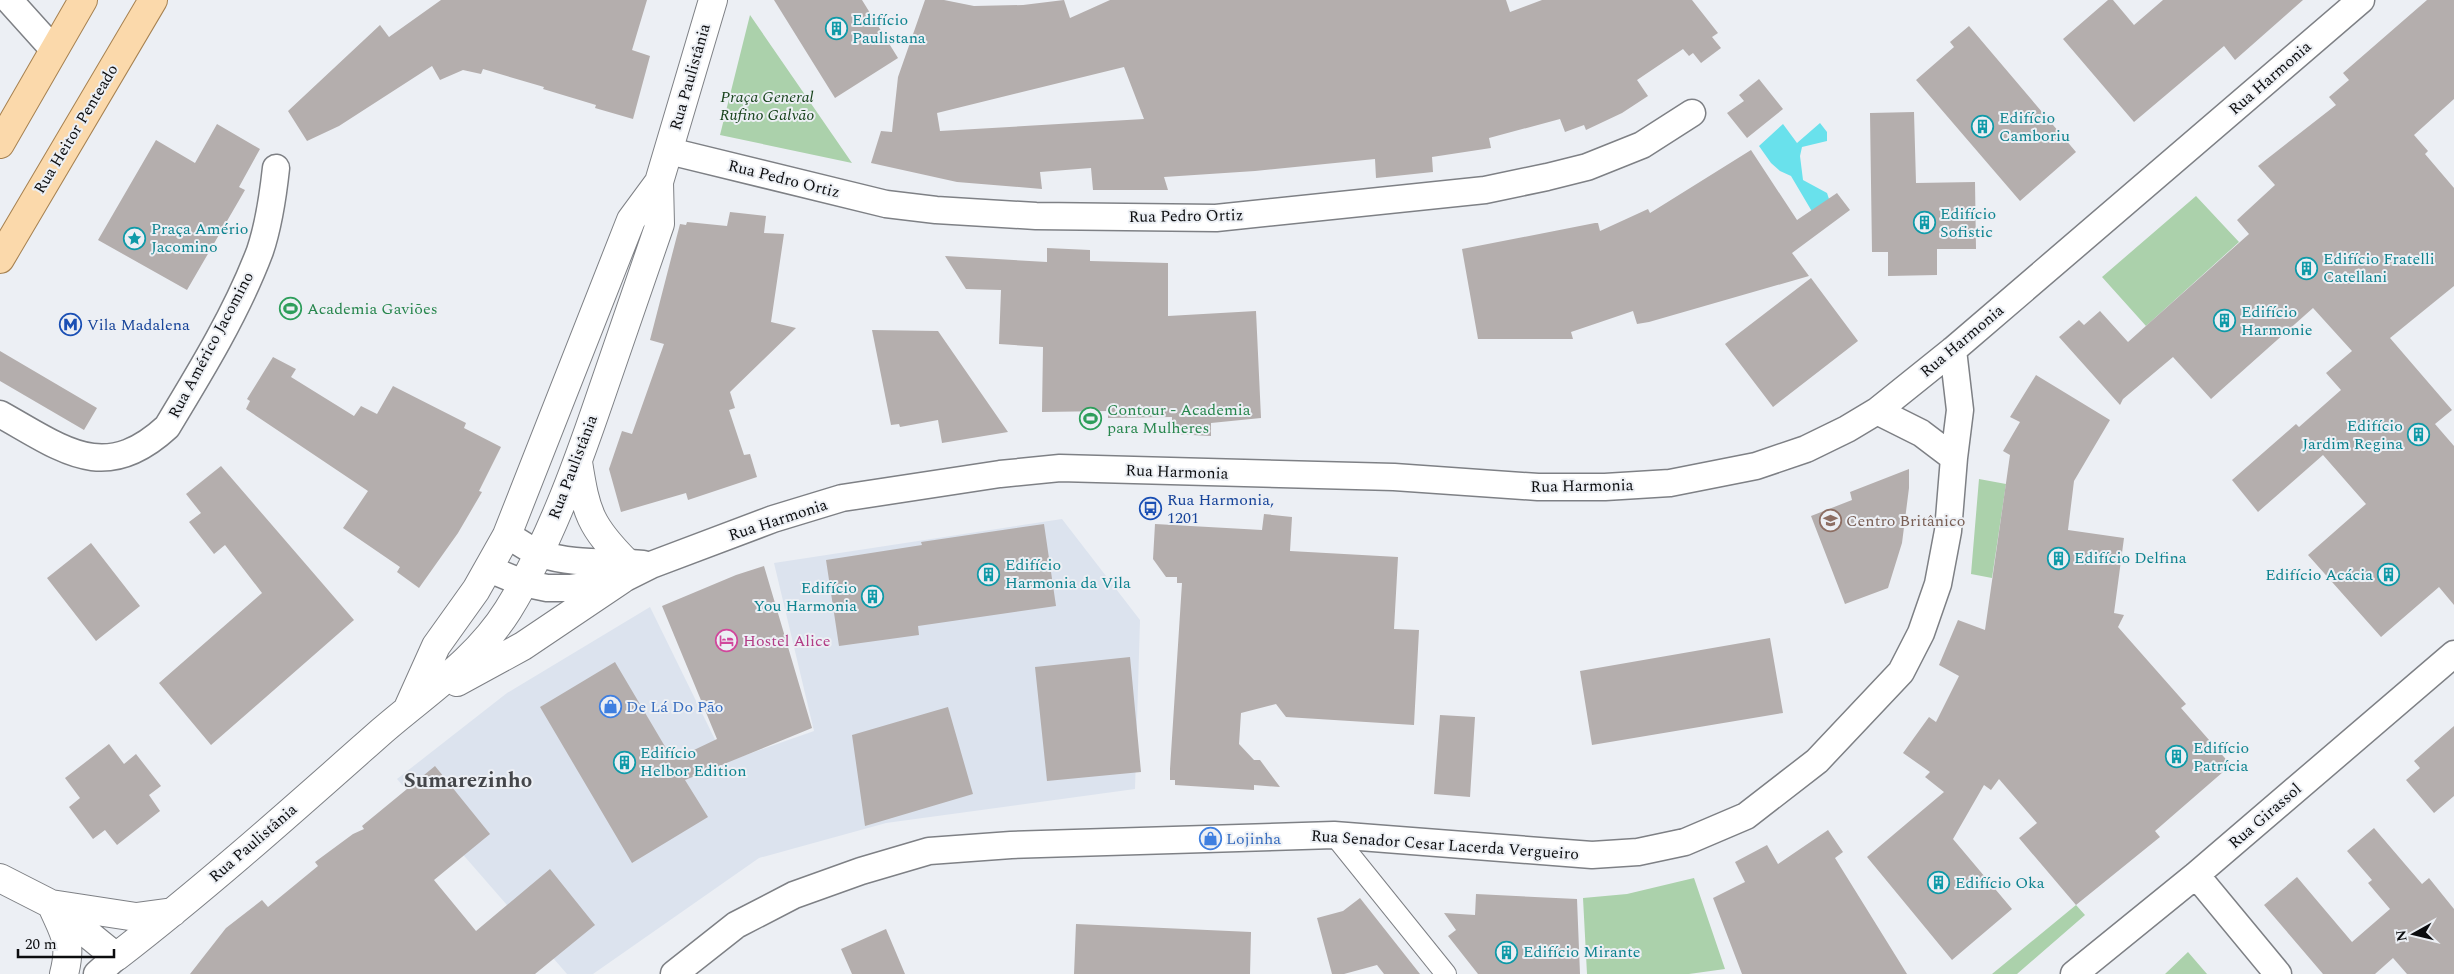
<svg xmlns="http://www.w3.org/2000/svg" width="2454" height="974" font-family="Spectral,serif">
	<rect width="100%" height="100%" fill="#eceff4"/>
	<path fill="#dce3ee" d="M 1062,519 L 1140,620 L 1135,789 L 886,823 L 759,858 L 593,974 L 567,974 L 397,779 L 507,693 L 650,607 L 726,762 L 814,731 L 774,563 Z"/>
	<path fill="#abd1ab" d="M 750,15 L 852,163 L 720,135 Z
		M 2196,196 L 2239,242 L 2146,326 L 2102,277 Z
		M 1979,479 L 2006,484 L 1992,578 L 1971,574 Z
		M 1694,878 L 1725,969 L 1689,974 L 1587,974 L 1583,898 L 1627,894 Z
		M 2076,905 L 2085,915 L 2025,967 L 2017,974 L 1992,974 Z
		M 2188,952 L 2207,974 L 2165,974 Z"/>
	<path fill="#69e1ec" d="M 1820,123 L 1827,132 L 1827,141 L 1802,147 L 1800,156 L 1803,180 L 1827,193 L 1831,205 L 1817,220 L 1791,176 L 1780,171 L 1771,163 L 1759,146 L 1783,124 L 1797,143 Z"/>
	<path fill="#b4aead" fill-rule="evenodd" d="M 441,0 L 647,0 L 632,50 L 650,56 L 633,119 L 595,108 L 596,105 L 543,89 L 544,87 L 483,69 L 481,74 L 463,70 L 440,80 L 432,66 L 339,126 L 307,141 L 288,111 L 380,25 L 389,37 Z
		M 774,0 L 862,0 L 898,58 L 835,98 Z
		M 925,0 L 944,0 L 974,6 L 1023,5 L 1064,0 L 1070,18 L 1110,0 L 1506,0 L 1510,12 L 1542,0 L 1692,0 L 1718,33 L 1712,37 L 1721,48 L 1701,63 L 1693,53 L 1689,56 L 1683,49 L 1637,80 L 1648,96 L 1622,113 L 1586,130 L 1584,125 L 1565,132 L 1560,119 L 1489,138 L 1491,148 L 1432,157 L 1433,172 L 1376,178 L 1375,159 L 1255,171 L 1164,177 L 1168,190 L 1093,190 L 1091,168 L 1040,172 L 1042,189 L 957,182 L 871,163 L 881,131 L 892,132 L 898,77 ZM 1124,67 L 1144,119 L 940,131 L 937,113 Z
		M 2108,0 L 2113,0 L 2134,25 L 2163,0 L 2303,0 L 2235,60 L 2224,46 L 2134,122 L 2063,39 Z
		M 2427,0 L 2454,0 L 2454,99 L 2414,135 L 2428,151 L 2425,154 L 2454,188 L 2454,286 L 2390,338 L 2452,410 L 2435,424 L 2454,446 L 2454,605 L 2439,587 L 2381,637 L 2308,555 L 2366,504 L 2323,455 L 2258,512 L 2232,480 L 2296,424 L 2299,427 L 2341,390 L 2326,373 L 2352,351 L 2313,308 L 2211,399 L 2173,357 L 2123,399 L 2120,405 L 2059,337 L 2079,320 L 2084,325 L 2100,311 L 2128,342 L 2249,234 L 2237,220 L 2275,185 L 2258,166 L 2336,105 L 2329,97 L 2349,80 L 2343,73 Z
		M 1969,26 L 2076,152 L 2020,201 L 1916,80 L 1954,47 L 1950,42 Z
		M 1759,79 L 1783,109 L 1747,138 L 1727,113 L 1744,101 L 1739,95 Z
		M 1914,112 L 1916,183 L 1975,182 L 1976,249 L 1937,249 L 1937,275 L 1888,276 L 1888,252 L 1872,252 L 1870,113 Z
		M 217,124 L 260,149 L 239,187 L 245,190 L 187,290 L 98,240 L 156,140 L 195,163 Z
		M 1751,150 L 1797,220 L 1837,193 L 1850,210 L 1792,253 L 1809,276 L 1649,322 L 1637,324 L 1633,311 L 1571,332 L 1573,339 L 1478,339 L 1462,249 L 1595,223 L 1598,223 L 1600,231 L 1648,209 L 1650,213 Z
		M 730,212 L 766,216 L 764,233 L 784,234 L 771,322 L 796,328 L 730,392 L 735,408 L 729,410 L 744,455 L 750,454 L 757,477 L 688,500 L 686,493 L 621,512 L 609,469 L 622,431 L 632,434 L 664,344 L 650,340 L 680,224 L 686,225 L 687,222 L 727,226 Z
		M 1047,248 L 1090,250 L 1090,261 L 1168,263 L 1168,316 L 1256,311 L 1261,418 L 1211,423 L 1211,436 L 1172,434 L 1172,417 L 1108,418 L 1108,411 L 1042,412 L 1043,347 L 999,344 L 1001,290 L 966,289 L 945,256 L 1047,262 Z
		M 1811,278 L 1858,341 L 1773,407 L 1725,344 Z
		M 872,330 L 938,331 L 1008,432 L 942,443 L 938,420 L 900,427 L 899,424 L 891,425 Z
		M 0,351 L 97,408 L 84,430 L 0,381 Z
		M 273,357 L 296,369 L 291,377 L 354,416 L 361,406 L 377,414 L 393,386 L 466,423 L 464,428 L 501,447 L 479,491 L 482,492 L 458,533 L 419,588 L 397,572 L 400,567 L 343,528 L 368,491 L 246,409 L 250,401 L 247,399 Z
		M 2036,375 L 2110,420 L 2074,481 L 2068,530 L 2124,538 L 2114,613 L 2124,615 L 2118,627 L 2186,704 L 2181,708 L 2231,765 L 2155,831 L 2160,837 L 2076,905 L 2019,838 L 2037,823 L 1999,779 L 1991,790 L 1984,785 L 1953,839 L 2012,909 L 1952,960 L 1867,857 L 1944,792 L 1925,777 L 1930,772 L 1903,753 L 1929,717 L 1936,722 L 1959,676 L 1939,665 L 1958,620 L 1985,630 L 2010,455 L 2003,451 L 2020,422 L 2010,417 Z
		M 221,466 L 354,620 L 211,745 L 159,683 L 262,593 L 225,545 L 214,554 L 189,522 L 201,513 L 186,494 Z
		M 1909,469 L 1909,488 L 1902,543 L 1888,588 L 1845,604 L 1811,516 L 1852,500 L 1850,492 Z
		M 1264,514 L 1292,517 L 1290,551 L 1398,557 L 1394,629 L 1419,630 L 1414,725 L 1286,717 L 1276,704 L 1241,713 L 1239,744 L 1254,760 L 1260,760 L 1280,787 L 1254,785 L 1254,790 L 1175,785 L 1175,780 L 1170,780 L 1170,769 L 1182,583 L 1177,583 L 1177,577 L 1166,577 L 1153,559 L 1155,524 L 1262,530 Z
		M 1044,524 L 1056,606 L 918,626 L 919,635 L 839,646 L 826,560 L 922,545 L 921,542 Z
		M 91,543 L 140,606 L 96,641 L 47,578 Z
		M 764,566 L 812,728 L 685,780 L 708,817 L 632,863 L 540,707 L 615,662 L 673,760 L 717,739 L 662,606 L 736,575 Z
		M 1770,638 L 1783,713 L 1592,745 L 1580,671 Z
		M 1130,657 L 1141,772 L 1047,781 L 1035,667 Z
		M 948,707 L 973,794 L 865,826 L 852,735 Z
		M 1440,715 L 1475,717 L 1470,797 L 1434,794 Z
		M 2454,726 L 2454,796 L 2434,813 L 2406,780 L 2420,768 L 2414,761 Z
		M 109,744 L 124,764 L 136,754 L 161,786 L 149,795 L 160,811 L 117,845 L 105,830 L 93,839 L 69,807 L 80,798 L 65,778 Z
		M 435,766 L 490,834 L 434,880 L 476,931 L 550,869 L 595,925 L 535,974 L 190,974 L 226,928 L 262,900 L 268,907 L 318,866 L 315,862 L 353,834 L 364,829 L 362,826 Z
		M 2374,828 L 2422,884 L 2429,878 L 2454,909 L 2454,974 L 2407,974 L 2393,958 L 2375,974 L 2323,974 L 2264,905 L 2297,877 L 2352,942 L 2390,909 L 2368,883 L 2372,880 L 2347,851 Z
		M 1828,830 L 1843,852 L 1835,858 L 1907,974 L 1742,974 L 1713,898 L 1745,882 L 1735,862 L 1767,845 L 1778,864 Z
		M 1476,894 L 1577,899 L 1580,974 L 1478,974 L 1448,936 L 1456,930 L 1444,913 L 1475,915 Z
		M 1360,898 L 1420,974 L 1384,974 L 1377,965 L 1344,974 L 1332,974 L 1317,918 L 1343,911 Z
		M 1076,924 L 1251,932 L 1250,974 L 1074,974 Z
		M 886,929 L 905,974 L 852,974 L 841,949 Z"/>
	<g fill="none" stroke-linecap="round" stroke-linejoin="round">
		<defs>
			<path id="pedestrian" d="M 1334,835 L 1446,974"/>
			<path id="minor" d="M 9,0 L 54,50
				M 669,151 L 886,204 L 936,210 L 1036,216 L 1216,218 L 1485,190 L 1547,177 L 1587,167 L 1642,145 L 1692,113
				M 1877,411 L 1921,433 L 1954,458 L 1960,410 L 1953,350
				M 0,414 C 63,449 104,485 167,427 C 201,371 237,312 260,251 C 269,224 273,196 276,168
				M 507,535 C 518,541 529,550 541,554 C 574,565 608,561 643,564
				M 489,569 L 523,583 L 547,588 L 570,588 L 621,580 L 651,565 L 773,519 L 842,498 L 1000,474 L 1060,468 L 1394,477 L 1538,487 L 1605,487 L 1670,483 L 1756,466 L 1806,449 L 1847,429 L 1877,411 L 1953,350 L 2361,0
				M 2196,875 L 2278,974
				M 97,974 L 116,957
				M 674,974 L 736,925 L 794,895 L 861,871 L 929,851 L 1011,845 L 1334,835 L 1592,855 L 1638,852 L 1685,842 L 1746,816 L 1817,761 L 1901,672 L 1921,633 L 1938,584 L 1948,531 L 1954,458
				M 2074,974 L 2196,875 L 2454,654"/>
			<path id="tertiary" d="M 578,462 C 586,513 590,526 627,563
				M 457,682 L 523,646 L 621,580
				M 409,706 L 436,646 L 476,590 L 507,535 L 631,220 L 659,182
				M 0,878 L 51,904 L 116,957 C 208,886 295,808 382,731 C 427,692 476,661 508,610 C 548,545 575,471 600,398 C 620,340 640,282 660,224 L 659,182 L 713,0
				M 51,904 L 136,917 L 173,912
				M 53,908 C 65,935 72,943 64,974"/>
			<path id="primary" d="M 0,144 L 83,0
				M 0,259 L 153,0"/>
		</defs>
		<use href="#pedestrian" stroke="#7e8085" stroke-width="22"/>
		<use href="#minor" stroke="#7e8085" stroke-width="29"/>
		<use href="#tertiary" stroke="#7e8085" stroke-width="30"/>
		<use href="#primary" stroke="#a68150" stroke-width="30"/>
		<use href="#pedestrian" stroke="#fff" stroke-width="20"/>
		<use href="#minor" stroke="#fff" stroke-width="26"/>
		<use href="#tertiary" stroke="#fff" stroke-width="28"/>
		<use href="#primary" stroke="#fbd9ab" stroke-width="28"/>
	</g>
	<defs>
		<symbol id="building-ring" viewBox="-11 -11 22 22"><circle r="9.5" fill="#eceff4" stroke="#0f9aa8" stroke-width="1.5"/><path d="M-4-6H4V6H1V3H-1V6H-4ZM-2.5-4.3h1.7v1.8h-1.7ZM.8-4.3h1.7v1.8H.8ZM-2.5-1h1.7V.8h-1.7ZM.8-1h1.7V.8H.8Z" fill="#0f9aa8"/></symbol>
		<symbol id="sight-ring" viewBox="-11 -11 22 22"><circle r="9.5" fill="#eceff4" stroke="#0f9aa8" stroke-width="1.5"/><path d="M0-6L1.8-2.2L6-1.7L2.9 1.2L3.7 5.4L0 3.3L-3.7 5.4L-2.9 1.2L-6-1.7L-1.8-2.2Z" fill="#0f9aa8"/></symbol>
		<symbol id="stadium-ring" viewBox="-11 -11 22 22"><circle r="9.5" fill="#eceff4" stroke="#2e9e5b" stroke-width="1.5"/><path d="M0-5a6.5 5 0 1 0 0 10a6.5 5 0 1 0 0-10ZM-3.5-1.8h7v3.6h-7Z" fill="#2e9e5b"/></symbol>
		<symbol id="metro-ring" viewBox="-11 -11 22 22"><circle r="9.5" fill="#eceff4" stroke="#1a4fb4" stroke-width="1.5"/><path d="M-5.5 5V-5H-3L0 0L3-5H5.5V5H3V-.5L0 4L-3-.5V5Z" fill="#1a4fb4"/></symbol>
		<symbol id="bus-ring" viewBox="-11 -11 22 22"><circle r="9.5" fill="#eceff4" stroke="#1a4fb4" stroke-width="1.5"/><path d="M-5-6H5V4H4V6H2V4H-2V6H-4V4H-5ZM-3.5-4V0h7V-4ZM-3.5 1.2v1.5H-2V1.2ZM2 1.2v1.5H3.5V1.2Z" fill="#1a4fb4"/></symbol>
		<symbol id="school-ring" viewBox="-11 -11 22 22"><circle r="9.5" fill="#eceff4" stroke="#8d6e63" stroke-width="1.5"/><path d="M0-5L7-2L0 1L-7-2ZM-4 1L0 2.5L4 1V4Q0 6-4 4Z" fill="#8d6e63"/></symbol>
		<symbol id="hotel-ring" viewBox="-11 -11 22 22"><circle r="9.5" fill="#eceff4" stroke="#d1479c" stroke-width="1.5"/><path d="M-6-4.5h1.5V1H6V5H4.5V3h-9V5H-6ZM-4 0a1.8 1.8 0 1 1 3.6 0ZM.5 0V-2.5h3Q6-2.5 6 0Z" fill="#d1479c"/></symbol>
		<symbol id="shop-ring" viewBox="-11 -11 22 22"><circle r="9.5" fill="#eceff4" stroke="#3f7fe0" stroke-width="1.5"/><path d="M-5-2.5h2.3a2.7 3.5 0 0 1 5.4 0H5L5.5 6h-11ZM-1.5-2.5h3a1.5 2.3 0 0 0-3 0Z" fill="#3f7fe0"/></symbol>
	</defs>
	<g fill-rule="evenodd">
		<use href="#building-ring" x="824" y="16" width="25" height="25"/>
		<use href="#building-ring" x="1970" y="114" width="25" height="25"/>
		<use href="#building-ring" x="1912" y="210" width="25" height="25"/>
		<use href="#sight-ring" x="122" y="226" width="25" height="25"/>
		<use href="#building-ring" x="2294" y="256" width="25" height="25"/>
		<use href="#stadium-ring" x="278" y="296" width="25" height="25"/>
		<use href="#building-ring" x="2212" y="308" width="25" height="25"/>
		<use href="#metro-ring" x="58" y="312" width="25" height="25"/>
		<use href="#stadium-ring" x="1078" y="406" width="25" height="25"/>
		<use href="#building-ring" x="2406" y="422" width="25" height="25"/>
		<use href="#bus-ring" x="1138" y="496" width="25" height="25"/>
		<use href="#school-ring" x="1818" y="508" width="25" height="25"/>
		<use href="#building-ring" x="2046" y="546" width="25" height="25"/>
		<use href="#building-ring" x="976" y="562" width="25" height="25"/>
		<use href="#building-ring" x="2376" y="562" width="25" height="25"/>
		<use href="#building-ring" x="860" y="584" width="25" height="25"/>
		<use href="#hotel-ring" x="714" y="628" width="25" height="25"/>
		<use href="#shop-ring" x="598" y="694" width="25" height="25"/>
		<use href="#building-ring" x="2164" y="744" width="25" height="25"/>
		<use href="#building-ring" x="612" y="750" width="25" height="25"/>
		<use href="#shop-ring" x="1198" y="826" width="25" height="25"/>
		<use href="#building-ring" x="1926" y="870" width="25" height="25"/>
		<use href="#building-ring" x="1494" y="940" width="25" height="25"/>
	</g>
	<g text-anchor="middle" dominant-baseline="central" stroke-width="4" stroke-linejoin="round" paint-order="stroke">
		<g font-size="16" fill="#0d838f" stroke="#eceff4" text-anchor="start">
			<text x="852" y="20">Edifício<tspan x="852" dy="18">Paulistana</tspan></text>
			<text x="1999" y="118">Edifício<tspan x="1999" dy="18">Camboriu</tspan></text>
			<text x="1940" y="214">Edifício<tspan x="1940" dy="18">Sofistic</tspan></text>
			<text x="151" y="229">Praça Amério<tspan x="151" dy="18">Jacomino</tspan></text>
			<text x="2323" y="259">Edifício Fratelli<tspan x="2323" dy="18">Catellani</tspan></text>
			<text x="2241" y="312">Edifício<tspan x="2241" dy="18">Harmonie</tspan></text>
			<text x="2403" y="426" text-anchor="end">Edifício<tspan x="2403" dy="18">Jardim Regina</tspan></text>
			<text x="2074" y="558">Edifício Delfina</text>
			<text x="1005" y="565">Edifício<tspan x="1005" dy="18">Harmonia da Vila</tspan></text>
			<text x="2373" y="575" text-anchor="end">Edifício Acácia</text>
			<text x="857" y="588" text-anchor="end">Edifício<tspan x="857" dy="18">You Harmonia</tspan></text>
			<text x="2193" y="748">Edifício<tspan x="2193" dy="18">Patrícia</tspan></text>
			<text x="640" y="753">Edifício<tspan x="640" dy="18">Helbor Edition</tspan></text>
			<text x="1955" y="883">Edifício Oka</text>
			<text x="1523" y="952">Edifício Mirante</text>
		</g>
		<g font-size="16" fill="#0c0d0f" stroke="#eceff4">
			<text transform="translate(690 77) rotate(-74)">Rua Paulistânia</text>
			<text transform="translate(2270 78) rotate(-41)">Rua Harmonia</text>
			<text transform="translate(76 129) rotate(-59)">Rua Heitor Penteado</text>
			<text transform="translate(784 179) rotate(14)">Rua Pedro Ortiz</text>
			<text transform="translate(1186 216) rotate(-1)">Rua Pedro Ortiz</text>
			<text transform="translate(1962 341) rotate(-40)">Rua Harmonia</text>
			<text transform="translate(211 345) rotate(-62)">Rua Américo Jacomino</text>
			<text transform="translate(573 467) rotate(-69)">Rua Paulistânia</text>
			<text transform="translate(1177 472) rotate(2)">Rua Harmonia</text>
			<text transform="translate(1582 486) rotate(-1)">Rua Harmonia</text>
			<text transform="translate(778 520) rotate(-18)">Rua Harmonia</text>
			<text transform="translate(2265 816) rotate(-41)">Rua Girassol</text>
			<text transform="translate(253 843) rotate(-41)">Rua Paulistânia</text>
			<text transform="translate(1445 845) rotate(4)">Rua Senador Cesar Lacerda Vergueiro</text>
		</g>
		<g font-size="16" font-style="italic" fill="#16421a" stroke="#eceff4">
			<text x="767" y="97">Praça General<tspan x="767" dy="18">Rufino Galvão</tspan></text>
		</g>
		<g font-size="16" fill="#27864d" stroke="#eceff4" text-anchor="start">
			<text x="307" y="309">Academia Gaviões</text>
			<text x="1107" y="410">Contour - Academia<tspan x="1107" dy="18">para Mulheres</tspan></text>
		</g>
		<g font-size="16" fill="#164399" stroke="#eceff4" text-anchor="start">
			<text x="87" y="325">Vila Madalena</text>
			<text x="1167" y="500">Rua Harmonia,<tspan x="1167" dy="18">1201</tspan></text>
		</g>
		<g font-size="16" fill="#785e54" stroke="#eceff4" text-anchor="start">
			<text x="1846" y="521">Centro Britânico</text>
		</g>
		<g font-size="16" fill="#b23c85" stroke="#eceff4" text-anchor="start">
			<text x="743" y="641">Hostel Alice</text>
		</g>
		<g font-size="16" fill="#366cbe" stroke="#eceff4" text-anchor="start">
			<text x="626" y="707">De Lá Do Pão</text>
			<text x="1226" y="839">Lojinha</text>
		</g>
		<g font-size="21" font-weight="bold" fill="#44464a" stroke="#eceff4">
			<text x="468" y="781">Sumarezinho</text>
		</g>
	</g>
	<g transform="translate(2414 934) rotate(262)" stroke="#eceff4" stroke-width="4" paint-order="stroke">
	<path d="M0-4L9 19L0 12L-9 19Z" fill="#0c0d0f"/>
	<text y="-8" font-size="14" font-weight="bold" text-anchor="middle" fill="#0c0d0f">N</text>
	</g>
	<path d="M18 949v8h96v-8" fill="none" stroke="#0c0d0f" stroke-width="2.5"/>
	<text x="25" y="949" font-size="15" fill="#0c0d0f" stroke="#eceff4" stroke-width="4" paint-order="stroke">20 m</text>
</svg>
